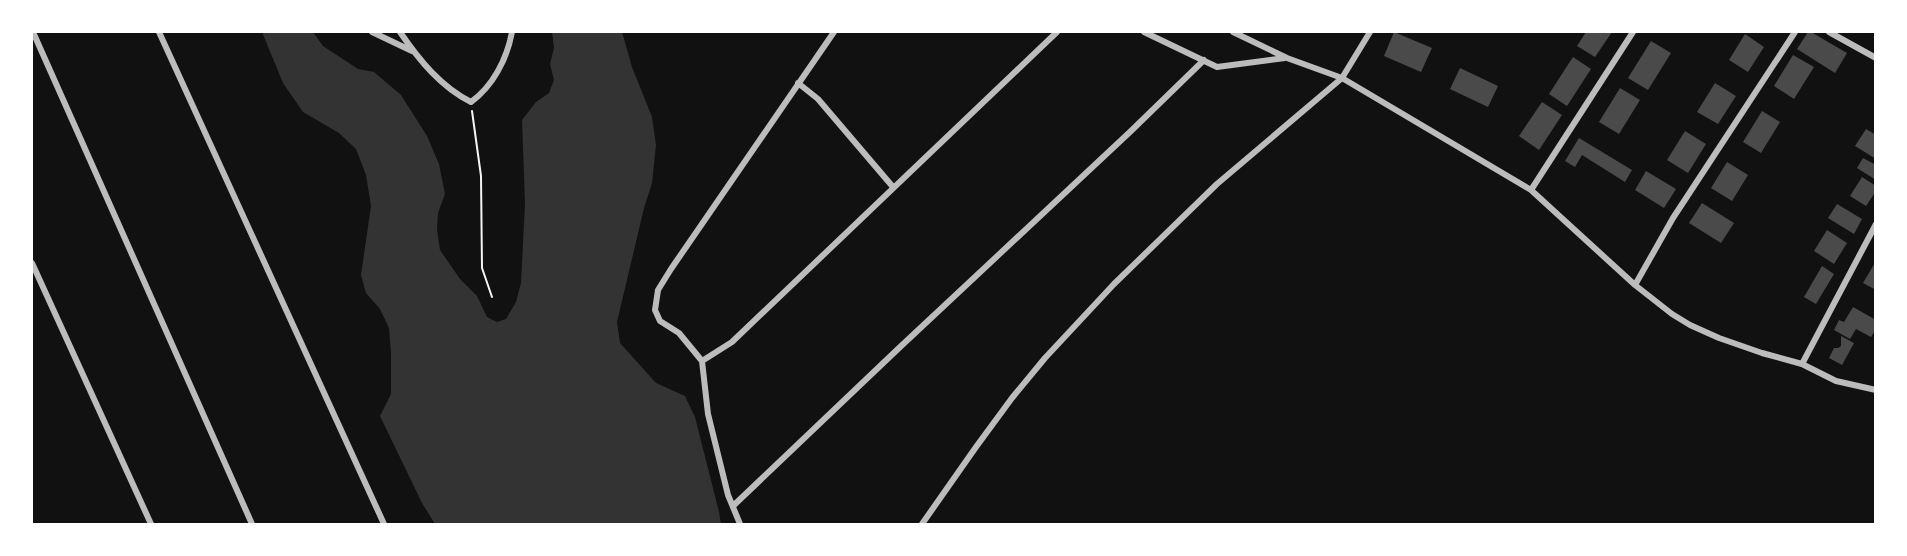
<svg xmlns="http://www.w3.org/2000/svg" width="1907" height="556" font-family="Helvetica,sans-serif">
	<rect width="100%" height="100%" fill="#111"/>
	<path fill="#333" d="M 262,32 L 313,32 L 323,46 L 358,69 L 374,72 L 401,95 L 427,136 L 439,164 L 445,194 L 438,213 L 437,230 L 440,250 L 460,279 L 477,296 L 487,317 L 497,322 L 506,319 L 516,302 L 521,283 L 525,204 L 522,120 L 536,102 L 549,93 L 554,80 L 550,64 L 554,48 L 552,32 L 622,32 L 632,67 L 652,117 L 656,145 L 652,183 L 644,208 L 617,322 L 620,343 L 656,383 L 685,396 L 695,417 L 719,512 L 721,524 L 435,524 L 422,503 L 380,416 L 391,394 L 391,352 L 389,328 L 380,309 L 366,293 L 361,275 L 371,206 L 366,175 L 356,149 L 339,133 L 303,112 L 283,83 Z"/>
	<path fill="#4a4a4a" d="M 1394,32 L 1432,48 L 1421,72 L 1384,56 Z
		M 1586,32 L 1612,32 L 1595,57 L 1577,46 Z
		M 1808,32 L 1811,32 L 1847,53 L 1835,73 L 1797,49 Z
		M 1745,34 L 1764,47 L 1748,72 L 1729,60 Z
		M 1651,41 L 1671,53 L 1648,90 L 1628,78 Z
		M 1793,55 L 1814,67 L 1794,99 L 1774,86 Z
		M 1573,57 L 1591,69 L 1567,106 L 1549,94 Z
		M 1460,68 L 1498,86 L 1488,107 L 1450,89 Z
		M 1715,83 L 1736,96 L 1718,124 L 1697,112 Z
		M 1620,88 L 1640,100 L 1619,134 L 1599,122 Z
		M 1542,102 L 1562,115 L 1539,150 L 1519,136 Z
		M 1762,111 L 1780,122 L 1761,153 L 1743,142 Z
		M 1866,129 L 1876,135 L 1876,159 L 1855,146 Z
		M 1685,131 L 1706,144 L 1688,173 L 1667,160 Z
		M 1579,138 L 1632,170 L 1625,182 L 1582,155 L 1575,167 L 1565,161 Z
		M 1863,158 L 1876,165 L 1876,180 L 1857,168 Z
		M 1727,162 L 1748,175 L 1732,201 L 1711,188 Z
		M 1646,171 L 1676,189 L 1664,208 L 1635,190 Z
		M 1862,177 L 1876,186 L 1876,191 L 1866,206 L 1850,196 Z
		M 1702,203 L 1734,223 L 1721,243 L 1689,223 Z
		M 1837,204 L 1862,219 L 1854,234 L 1828,218 Z
		M 1827,230 L 1847,243 L 1834,264 L 1814,251 Z
		M 1876,261 L 1876,290 L 1863,283 Z
		M 1822,266 L 1834,274 L 1816,304 L 1804,297 Z
		M 1853,307 L 1876,320 L 1876,329 L 1871,337 L 1856,329 L 1850,339 L 1834,330 L 1839,320 L 1844,322 Z
		M 1841,336 L 1854,343 L 1842,365 L 1829,358 L 1834,348 L 1838,348 L 1841,346 Z"/>
	<g fill="none" stroke-linecap="round" stroke-linejoin="round">
		<path stroke="#f5f5f5" stroke-width="2" d="M 472,111 L 481,176 L 482,268 L 492,297"/>
		<path stroke="#bcbcbc" stroke-width="6" d="M 33,32 L 252,524
			M 159,32 L 384,524
			M 372,32 L 412,51
			M 400,32 C 419,60 441,87 471,102 C 493,86 507,59 512,32
			M 1144,32 L 1217,67 L 1285,58
			M 1233,32 L 1287,58 L 1342,78 L 1531,190 L 1635,285 L 1672,314 L 1690,325 L 1719,338 L 1762,353 L 1802,364 L 1836,381 L 1876,390
			M 1829,32 L 1876,58
			M 798,83 L 818,99 L 893,187
			M 1531,190 L 1633,32
			M 32,263 L 151,524
			M 1635,285 L 1673,218 L 1795,32
			M 702,361 L 732,342 L 1057,32
			M 1802,364 L 1876,224
			M 733,506 L 899,348 L 1131,131 L 1204,60
			M 740,524 L 728,495 L 708,414 L 702,361 L 679,333 L 660,321 L 655,310 L 658,290 L 671,269 L 834,32
			M 922,524 L 976,447 L 1012,398 L 1045,358 L 1114,284 L 1217,184 L 1342,78 L 1370,32"/>
	</g>
	<rect width="1907" height="556" fill="none" stroke="#ffffff" stroke-width="66"/>
</svg>
